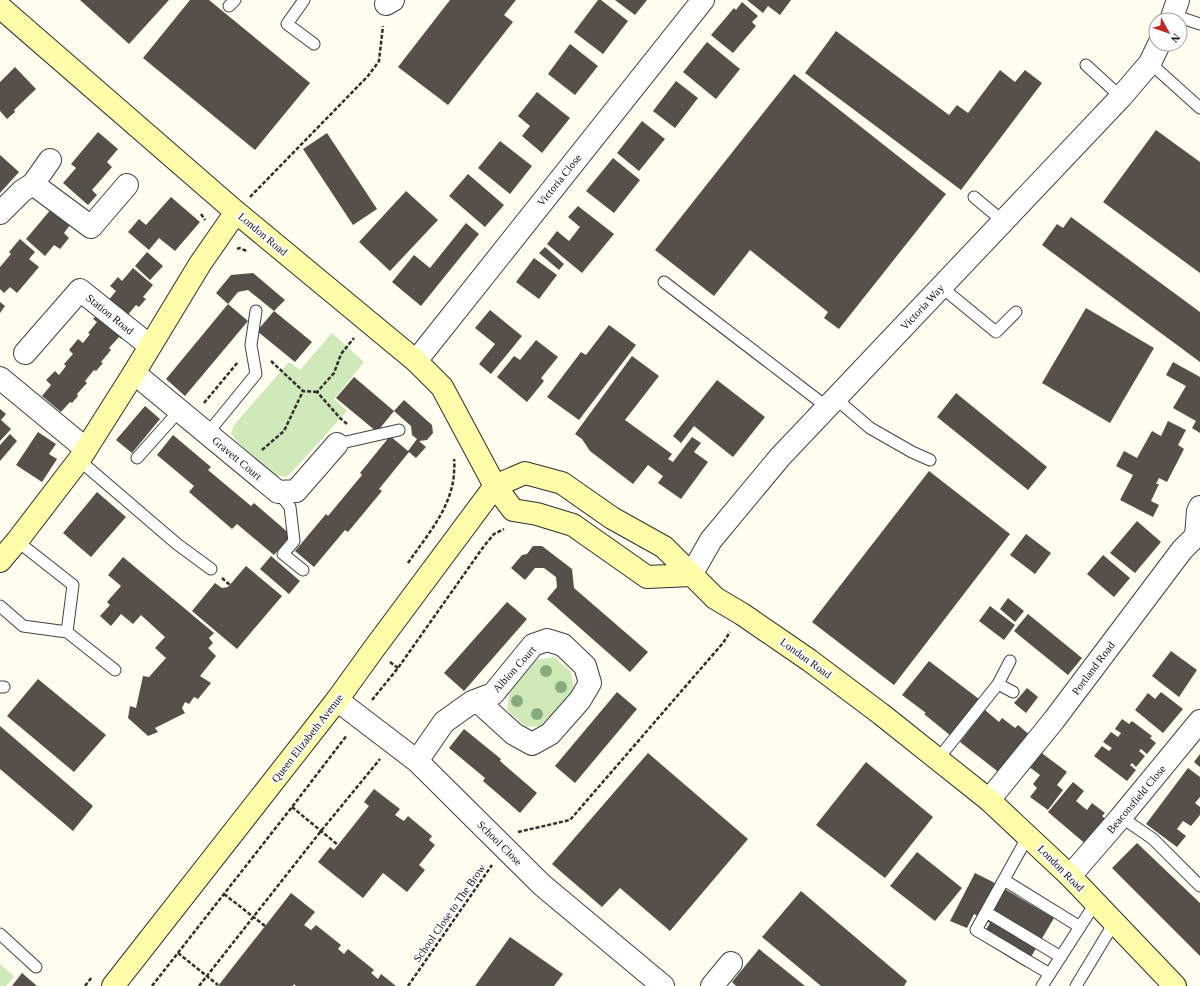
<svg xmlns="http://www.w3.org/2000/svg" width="1200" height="986" font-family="Georgia,serif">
	<rect width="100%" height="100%" fill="#fffdef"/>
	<path fill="#cfeab8" d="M 332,333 L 364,362 L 334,399 L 347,411 L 290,474 L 285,477 L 275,475 L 236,441 L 231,433 L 234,425 L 289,362 L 300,370 Z
		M 554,657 L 571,672 L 574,690 L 544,726 L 526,727 L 507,710 L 510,688 L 536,660 Z
		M 0,964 L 14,976 L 6,986 L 0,986 Z"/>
	<path fill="#57504a" d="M 80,0 L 169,0 L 129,44 Z
		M 190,0 L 209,0 L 310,83 L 255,150 L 143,58 Z
		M 450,0 L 516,0 L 504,15 L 513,22 L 448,105 L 398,67 Z
		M 598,0 L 601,0 L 628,21 L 603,54 L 574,32 Z
		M 615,0 L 647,0 L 635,15 Z
		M 747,0 L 791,0 L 780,15 L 768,6 L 763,13 Z
		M 742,2 L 758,16 L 752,22 L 756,26 L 733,53 L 711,35 L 734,8 L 736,10 Z
		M 836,31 L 949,115 L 957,105 L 968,113 L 1000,70 L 1015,82 L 1025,70 L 1042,83 L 961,190 L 805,73 Z
		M 707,42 L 740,69 L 716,99 L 683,72 Z
		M 570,44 L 598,66 L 575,95 L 548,74 Z
		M 15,67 L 36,89 L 14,110 L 15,112 L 7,119 L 0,111 L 0,82 Z
		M 794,74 L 946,194 L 839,329 L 824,318 L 828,312 L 750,250 L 714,296 L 655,250 Z
		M 676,81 L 698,98 L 675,128 L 653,111 Z
		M 537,92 L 570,118 L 542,153 L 522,136 L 530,126 L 518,116 Z
		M 642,121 L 665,139 L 639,171 L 617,153 Z
		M 1156,130 L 1200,162 L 1200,273 L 1103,202 Z
		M 98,132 L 118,149 L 107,162 L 112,167 L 92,190 L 97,195 L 88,205 L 63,183 L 76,168 L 71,164 Z
		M 327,133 L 377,209 L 353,225 L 303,149 Z
		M 500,141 L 532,166 L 510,194 L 478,168 Z
		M 0,155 L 19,172 L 0,193 Z
		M 613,158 L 640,180 L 614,213 L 586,191 Z
		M 468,174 L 504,205 L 485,227 L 449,196 Z
		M 406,191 L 438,220 L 390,271 L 359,242 Z
		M 171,197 L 200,222 L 175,251 L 159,238 L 149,250 L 128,232 L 139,219 L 146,225 Z
		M 578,206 L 614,234 L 582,273 L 547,244 L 557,231 L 569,241 L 580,227 L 568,217 Z
		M 52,208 L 71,224 L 64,233 L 69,238 L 60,249 L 54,245 L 45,256 L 26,239 Z
		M 1071,217 L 1200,312 L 1200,362 L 1042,245 L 1057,224 L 1063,228 Z
		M 466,223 L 479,234 L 421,306 L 392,282 L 414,255 L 430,268 Z
		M 20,239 L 35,252 L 29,259 L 39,267 L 17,293 L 10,287 L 4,293 L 0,289 L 0,267 L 11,254 L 9,252 Z
		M 545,247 L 564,264 L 559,270 L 539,253 Z
		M 147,252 L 163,266 L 150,280 L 135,266 Z
		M 534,258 L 557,275 L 539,299 L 516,282 Z
		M 133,268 L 153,285 L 143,297 L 146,299 L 139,307 L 136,305 L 126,317 L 108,301 L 116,291 L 110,286 L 118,277 L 122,281 Z
		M 253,273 L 285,300 L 274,311 L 312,342 L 295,362 L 257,331 L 274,311 L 248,290 L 238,292 L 228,304 L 216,293 L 231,275 Z
		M 0,302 L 5,306 L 0,313 Z
		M 228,304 L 248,321 L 185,396 L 166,379 Z
		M 1086,308 L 1154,348 L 1110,423 L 1042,383 Z
		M 490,310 L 522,336 L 491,374 L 479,364 L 495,344 L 475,328 Z
		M 99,313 L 124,335 L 121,339 L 119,337 L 109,348 L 111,350 L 101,362 L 103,363 L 96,371 L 94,370 L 85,381 L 87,383 L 77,394 L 78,396 L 72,403 L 70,402 L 61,412 L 42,396 L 51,385 L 46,380 L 55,371 L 59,375 L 66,366 L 64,364 L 73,354 L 69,350 L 78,339 L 83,343 L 90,334 L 88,333 L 97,322 L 93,319 Z
		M 609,325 L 636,345 L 579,420 L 547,397 L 581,352 L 586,355 Z
		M 536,340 L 558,357 L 541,378 L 544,381 L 527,402 L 497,377 L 514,356 L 520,360 Z
		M 632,356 L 659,376 L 625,420 L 672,454 L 668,459 L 673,462 L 692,437 L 701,443 L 694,452 L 708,462 L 681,499 L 658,483 L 663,476 L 648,465 L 633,484 L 590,451 L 582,439 L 575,434 Z
		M 1173,362 L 1200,377 L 1200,433 L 1192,428 L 1196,421 L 1173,408 L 1186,386 L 1166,375 Z
		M 354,377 L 394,411 L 377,432 L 336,398 Z
		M 717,380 L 765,417 L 733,457 L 694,426 L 681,443 L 673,436 Z
		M 956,393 L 1047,467 L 1028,490 L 937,417 Z
		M 404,400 L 432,425 L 433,433 L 427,440 L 419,441 L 426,447 L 416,458 L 409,452 L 379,489 L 382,491 L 348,532 L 345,530 L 314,567 L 295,551 L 326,514 L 328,516 L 362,475 L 360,473 L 390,436 L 408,451 L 417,439 L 412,435 L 411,426 L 394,411 Z
		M 145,406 L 160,419 L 132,453 L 116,440 Z
		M 0,409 L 6,414 L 1,420 L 11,429 L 0,441 Z
		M 1168,421 L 1186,430 L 1178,445 L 1184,449 L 1167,482 L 1159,478 L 1156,484 L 1159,484 L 1151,501 L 1159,505 L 1153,517 L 1120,500 L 1133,475 L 1116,466 L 1124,451 L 1137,458 L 1152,431 L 1161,436 Z
		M 38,432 L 56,444 L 49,454 L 57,459 L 42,482 L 16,465 Z
		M 10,434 L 17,441 L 0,461 L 0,445 Z
		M 173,435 L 211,467 L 208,470 L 251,506 L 254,503 L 291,535 L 274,555 L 237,524 L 232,529 L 189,492 L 194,486 L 157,455 Z
		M 929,471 L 1010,534 L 894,685 L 812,622 Z
		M 97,492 L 126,517 L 91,557 L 63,533 Z
		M 1137,521 L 1161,542 L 1135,573 L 1110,553 Z
		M 1026,534 L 1051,553 L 1035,574 L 1010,555 Z
		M 533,546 L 542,546 L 572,569 L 574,588 L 648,652 L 630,672 L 547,599 L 557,587 L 556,577 L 544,568 L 535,568 L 525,580 L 511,568 L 522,555 L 527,554 Z
		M 1103,555 L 1130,578 L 1114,597 L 1087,574 Z
		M 271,556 L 300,581 L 289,594 L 260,569 Z
		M 123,557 L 214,633 L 209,638 L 213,643 L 208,648 L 216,656 L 200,676 L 211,683 L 198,699 L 194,697 L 189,704 L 185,702 L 182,708 L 185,713 L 155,728 L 158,732 L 148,736 L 128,718 L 130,706 L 136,708 L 143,676 L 149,677 L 166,658 L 155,648 L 165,637 L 141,615 L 133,624 L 121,614 L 111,626 L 100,616 L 110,605 L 107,602 L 121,586 L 108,575 Z
		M 246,566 L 282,596 L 237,649 L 192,611 L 215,583 L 222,588 L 228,587 Z
		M 1008,598 L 1024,611 L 1015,622 L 1000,609 Z
		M 507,602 L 527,619 L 464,691 L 444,673 Z
		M 990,606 L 1015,625 L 1004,640 L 979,621 Z
		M 1028,614 L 1082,658 L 1068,675 L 1014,631 Z
		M 1171,651 L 1197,670 L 1179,697 L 1152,676 Z
		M 929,661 L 979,699 L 951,736 L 924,714 L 926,713 L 902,695 Z
		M 38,679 L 106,735 L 74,772 L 7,716 Z
		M 1027,688 L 1038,697 L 1026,713 L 1014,703 Z
		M 617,692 L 637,709 L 575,783 L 555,766 Z
		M 1161,692 L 1183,709 L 1163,733 L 1135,710 L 1148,693 L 1155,699 Z
		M 985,710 L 999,722 L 1002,718 L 1015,728 L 1018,725 L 1031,736 L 1001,774 L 960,742 Z
		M 1122,719 L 1129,724 L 1132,721 L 1152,736 L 1150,738 L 1156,743 L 1147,754 L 1141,749 L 1139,751 L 1145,756 L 1136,767 L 1132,763 L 1130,765 L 1136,770 L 1127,781 L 1094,756 L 1102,746 L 1109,751 L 1112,748 L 1103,742 L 1111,732 L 1118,737 L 1121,733 L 1115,729 Z
		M 0,726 L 93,806 L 73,831 L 0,769 Z
		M 464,729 L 501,759 L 500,761 L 537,793 L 520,813 L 483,781 L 485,778 L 449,748 Z
		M 1039,751 L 1067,772 L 1057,785 L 1063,790 L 1048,810 L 1030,797 L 1037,788 L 1033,784 L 1040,775 L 1028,766 Z
		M 648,753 L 748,839 L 670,931 L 620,888 L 602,907 L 552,864 Z
		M 1200,754 L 1200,767 L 1194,762 Z
		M 866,762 L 933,817 L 885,878 L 816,825 Z
		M 1188,768 L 1200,777 L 1200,797 L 1195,803 L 1200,807 L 1200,815 L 1191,826 L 1183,821 L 1177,829 L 1186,836 L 1177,847 L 1146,824 Z
		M 1073,782 L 1084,791 L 1076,801 L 1087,810 L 1092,803 L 1105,813 L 1102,816 L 1108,821 L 1088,846 L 1048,812 Z
		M 374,789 L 400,809 L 395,815 L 404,821 L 408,816 L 432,836 L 429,840 L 435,845 L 419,865 L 425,870 L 407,892 L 383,873 L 363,898 L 318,862 L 330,847 L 334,850 L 369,806 L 364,802 Z
		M 1137,843 L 1200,903 L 1200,956 L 1112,868 Z
		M 917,852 L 962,888 L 935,921 L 890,886 Z
		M 975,873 L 991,881 L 1054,918 L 1025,967 L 980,939 L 990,923 L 974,914 L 967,928 L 950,921 Z
		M 801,891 L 907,981 L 904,986 L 821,986 L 762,937 Z
		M 291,893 L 315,912 L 304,925 L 311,930 L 316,925 L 341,945 L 338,949 L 344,954 L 348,949 L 374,970 L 371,973 L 378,979 L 381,974 L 396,986 L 296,986 L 294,984 L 293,986 L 218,986 Z
		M 510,937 L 563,974 L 554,986 L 475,986 Z
		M 759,949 L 805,986 L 736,986 L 732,982 Z
		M 22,973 L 37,986 L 12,986 Z"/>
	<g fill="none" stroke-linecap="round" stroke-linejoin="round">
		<defs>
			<path id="lane" d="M 304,0 L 287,24 L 314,44
				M 229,6 L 235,0
				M 1173,15 L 1200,24
				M 1150,63 L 1200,108
				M 1086,65 L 1121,97
				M 974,197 L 1004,222
				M 664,282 L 827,407
				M 940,286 L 996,332 L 1016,312
				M 835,398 L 870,428 L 912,452 L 930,460
				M 207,434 L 256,374 L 251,345 L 256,311
				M 337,444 L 399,430
				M 137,458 L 179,411
				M 79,460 L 177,544 L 211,569
				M 278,492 L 290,507 L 294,541 L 283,554 L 303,570
				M 17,541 L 73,585 L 67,632 L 115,670
				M 0,606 L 23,626 L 67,632
				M 1010,661 L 998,684 L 1013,692
				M 0,687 L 4,687
				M 938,759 L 998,684
				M 1121,817 L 1153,839 L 1200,886
				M 1028,836 L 986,912 L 1061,957
				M 1004,880 L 1080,927
				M 986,912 L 976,930 L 1050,974
				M 0,934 L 36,967
				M 1042,986 L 1096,902
				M 1076,986 L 1114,923"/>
			<path id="street" d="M 386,4 L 393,0
				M 1171,20 L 1178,0
				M 33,184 L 50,160
				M 0,213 L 22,191 L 33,184 L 91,227 L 127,185
				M 25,353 L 80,290 L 150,346
				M 416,361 L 703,0
				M 134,373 L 278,492 L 296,491 L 337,444
				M 0,378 L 86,449
				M 691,575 L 711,540 L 780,457 L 1121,97 L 1150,63 L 1159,44
				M 337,700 L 417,761 L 542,885 L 663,986
				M 417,761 L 444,722 L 472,702 L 493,694 L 533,645 L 547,640 L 563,645 L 585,666 L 590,683 L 580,700 L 550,734 L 532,744 L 514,734 L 481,704 L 472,702
				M 989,800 L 1054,720 L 1182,550 L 1196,536 L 1198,511 L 1200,507
				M 1070,876 L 1121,817 L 1200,721
				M 712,986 L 731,963"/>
			<path id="secondary" d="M 0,7 L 236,212 L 416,361 L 442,387 L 495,486 L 513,510 L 537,514 L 573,525 L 647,577 L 691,575
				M 495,486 L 525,473 L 562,483 L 612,518 L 664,547 L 715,598 L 742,614 L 809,660 L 881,714 L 989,800 L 1070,876 L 1175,986
				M 0,561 L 17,541 L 79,460 L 134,373 L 200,264 L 236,212
				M 113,986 L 337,700 L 373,650 L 495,486"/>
		</defs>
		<use href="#lane" stroke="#414141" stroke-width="13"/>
		<use href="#street" stroke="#414141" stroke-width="24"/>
		<use href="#secondary" stroke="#303030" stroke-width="24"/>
		<path stroke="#303030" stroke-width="2.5" stroke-dasharray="4 2" stroke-linecap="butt" d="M 250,197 L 368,76 L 379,61 L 383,26
			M 201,214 L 205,220
			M 237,249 L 239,248 L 247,251
			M 271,361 L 303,391 L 317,392
			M 204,403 L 238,362
			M 347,424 L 340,418 L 317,392 L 334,373 L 341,354 L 354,338
			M 262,450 L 284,431 L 303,391
			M 408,563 C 427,535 451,509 454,474 C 454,469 455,464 454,459
			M 222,578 L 230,585
			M 390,662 L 398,668
			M 372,700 L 398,668 L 484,546 L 494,534 L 504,529
			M 292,807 L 338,845
			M 518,832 L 570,820 L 723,643 L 730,632
			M 224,894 L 265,926
			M 178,953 L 218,985
			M 85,986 L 92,977
			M 152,986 L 292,807 L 347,735
			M 199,986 L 321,831 L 380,759
			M 408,986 L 492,865"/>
		<use href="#lane" stroke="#fff" stroke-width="11"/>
		<use href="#street" stroke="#fff" stroke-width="22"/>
		<use href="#secondary" stroke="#fffcaa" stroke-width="22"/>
	</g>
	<g fill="#88aa7c">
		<circle cx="546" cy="671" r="6"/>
		<circle cx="561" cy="687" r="6"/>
		<circle cx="517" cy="701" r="6"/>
		<circle cx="537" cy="714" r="6"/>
	</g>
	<g text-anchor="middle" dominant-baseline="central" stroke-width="4" stroke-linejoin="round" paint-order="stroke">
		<g font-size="11" fill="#0e0e0e" stroke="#fff">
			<text transform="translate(559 180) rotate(-51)">Victoria Close</text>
			<text transform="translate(263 234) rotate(40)">London Road</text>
			<text transform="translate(922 307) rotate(-47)">Victoria Way</text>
			<text transform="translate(110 314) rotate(39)">Station Road</text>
			<text transform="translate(237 458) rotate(40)">Gravett Court</text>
			<text transform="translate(806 658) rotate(36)">London Road</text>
			<text transform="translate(1093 668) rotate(-53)">Portland Road</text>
			<text transform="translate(514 669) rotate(-48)">Albion Court</text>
			<text transform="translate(307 738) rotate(-52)">Queen Elizabeth Avenue</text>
			<text transform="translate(1136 799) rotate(-50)">Beaconsfield Close</text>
			<text transform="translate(500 843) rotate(45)">School Close</text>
			<text transform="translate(1061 868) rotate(45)">London Road</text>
			<text transform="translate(449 913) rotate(-55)">School Close to The Brow</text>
		</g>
	</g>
	<g transform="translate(1168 32) rotate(130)"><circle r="19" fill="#ffffff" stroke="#9f9f9f"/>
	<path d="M0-3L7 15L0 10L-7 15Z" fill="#c02824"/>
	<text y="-6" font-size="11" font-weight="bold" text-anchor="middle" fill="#0e0e0e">N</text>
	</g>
</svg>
